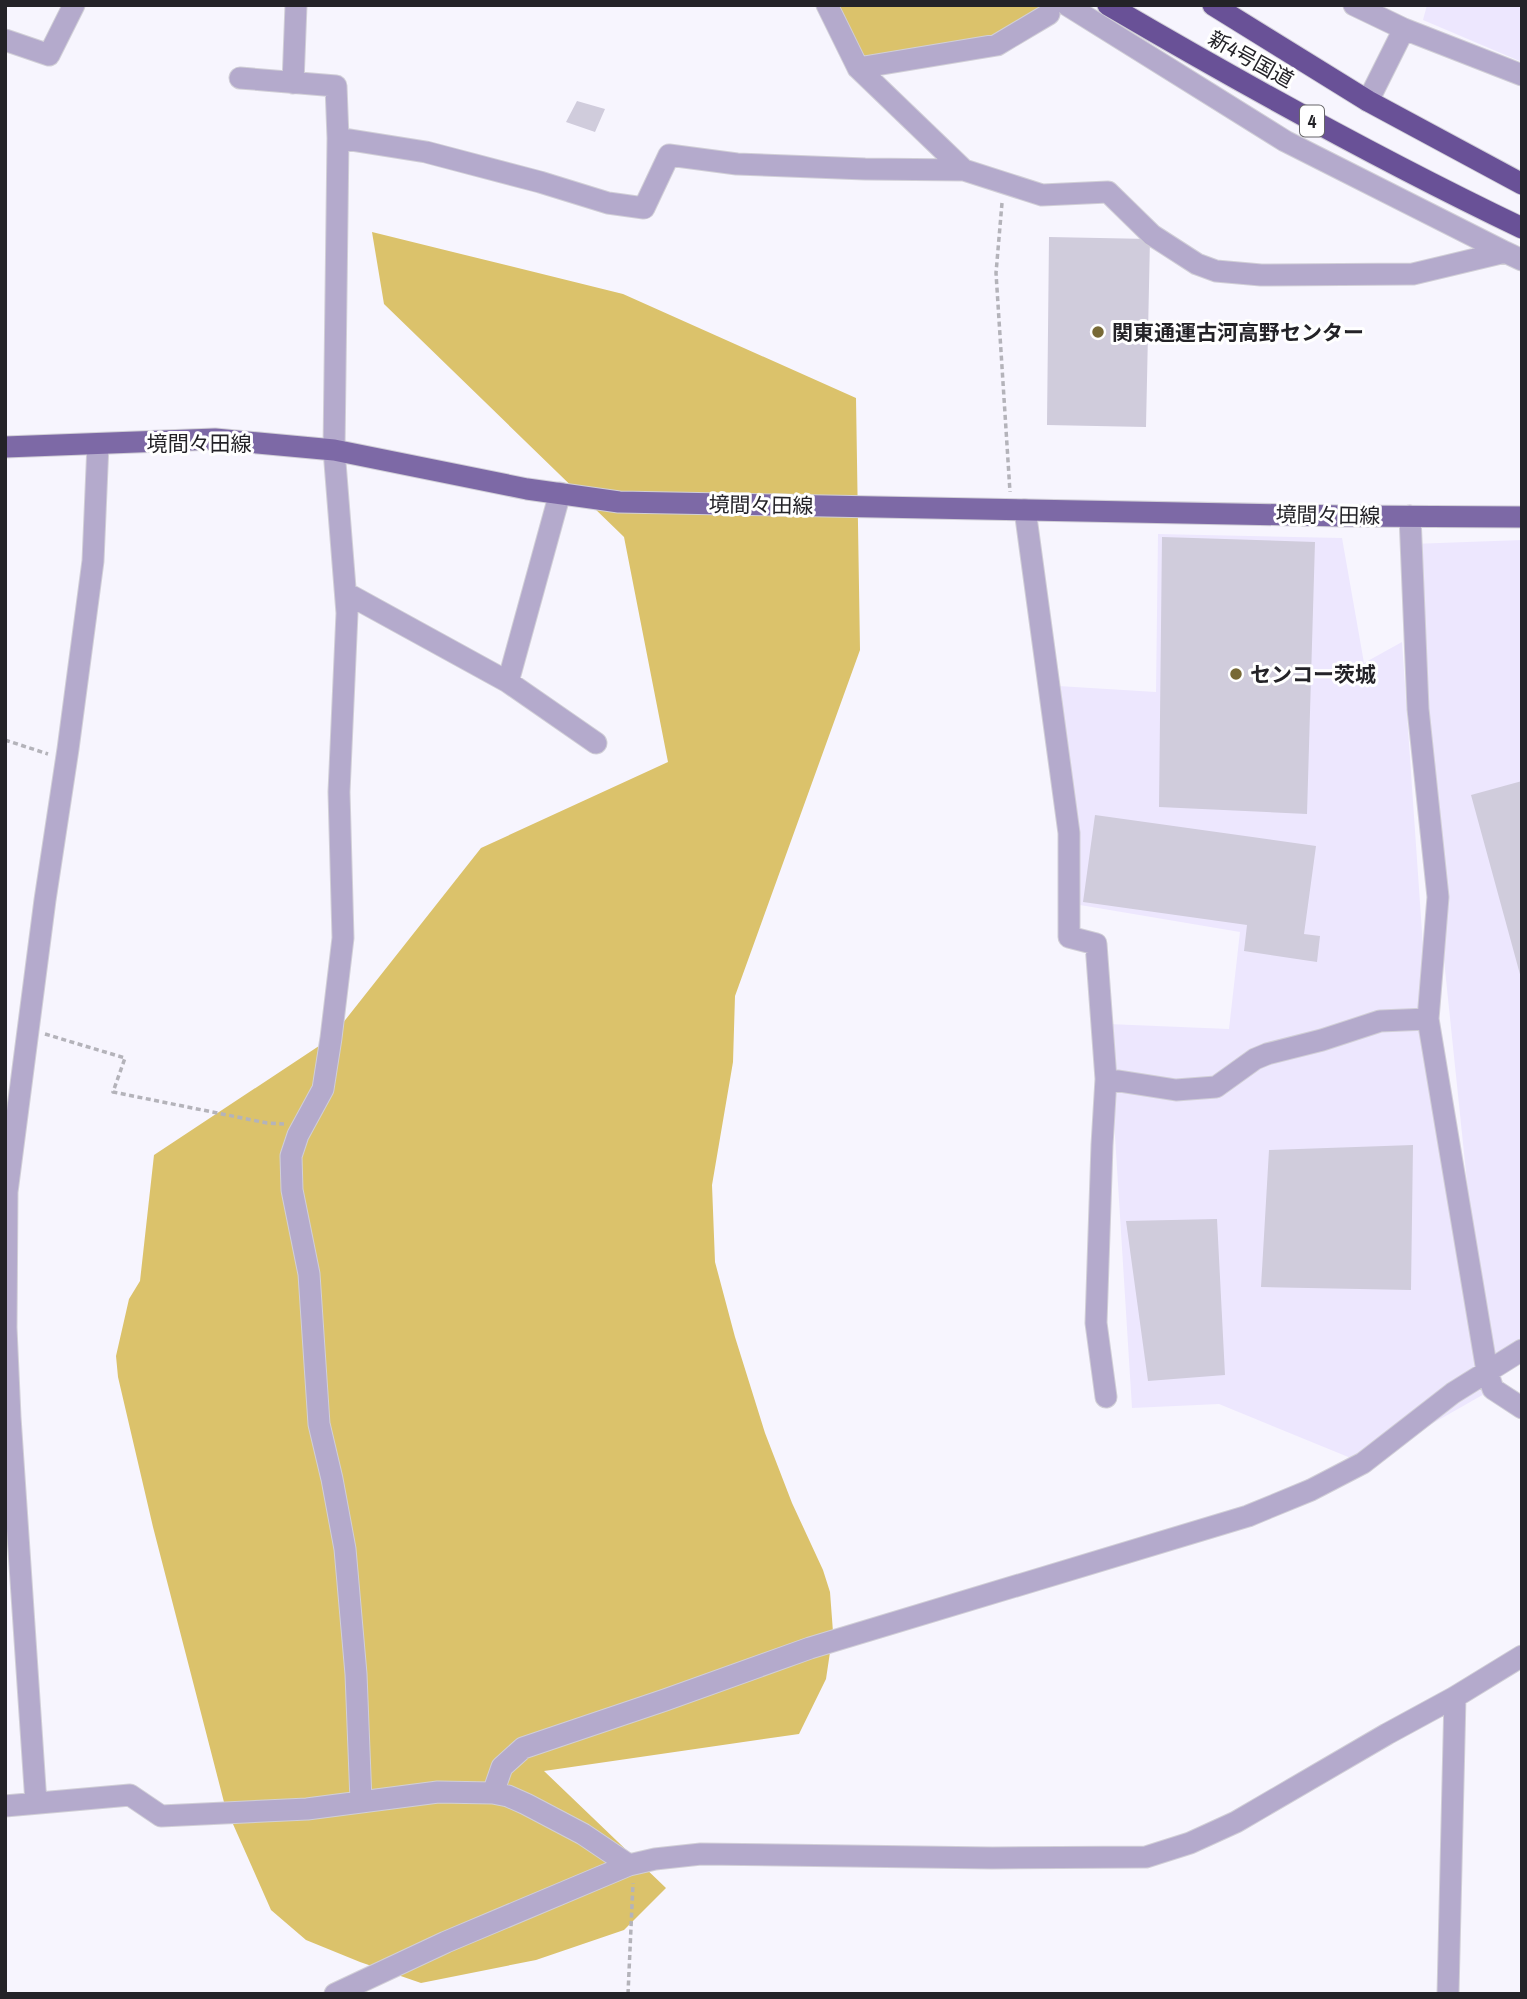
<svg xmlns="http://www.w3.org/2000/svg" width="1527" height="1999" font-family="'Archivo Narrow','Noto Sans JP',sans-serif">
	<rect width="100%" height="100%" fill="#f7f5fe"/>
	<path fill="#ede7fe" d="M 1427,5 L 1522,5 L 1522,62 L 1423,20 Z
		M 1158,534 L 1342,538 L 1364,663 L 1402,642 L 1428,1019 L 1481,1317 L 1418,709 L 1412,544 L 1522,540 L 1522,1342 L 1489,1369 L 1493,1389 L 1363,1463 L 1219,1404 L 1132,1408 L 1108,1024 L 1229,1029 L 1240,932 L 1080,905 L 1076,839 L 1058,686 L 1156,692 Z"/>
	<path fill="#dbc26b" d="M 827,5 L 1036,5 L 1049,14 L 997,45 L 858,68 Z
		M 372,232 L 623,294 L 856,398 L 860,650 L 735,996 L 733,1062 L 712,1185 L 715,1262 L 735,1337 L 765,1433 L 792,1503 L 823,1570 L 830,1592 L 833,1632 L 826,1679 L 799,1734 L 544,1771 L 666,1888 L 624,1930 L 536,1960 L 421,1983 L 360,1962 L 306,1940 L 271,1910 L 225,1806 L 153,1527 L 118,1377 L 116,1356 L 129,1299 L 140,1281 L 154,1155 L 331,1038 L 481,848 L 668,762 L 624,537 L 384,304 Z"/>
	<path fill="#d0ccdc" d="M 577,101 L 605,109 L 595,132 L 566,122 Z
		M 1049,237 L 1150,239 L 1146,427 L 1047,425 Z
		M 1162,537 L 1315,542 L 1307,814 L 1159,807 Z
		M 1522,781 L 1522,978 L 1521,978 L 1471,795 Z
		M 1095,815 L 1316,846 L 1304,934 L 1320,936 L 1317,962 L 1244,951 L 1247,925 L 1083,902 Z
		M 1413,1145 L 1411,1290 L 1261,1287 L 1269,1150 Z
		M 1217,1219 L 1225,1375 L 1148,1381 L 1126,1221 Z"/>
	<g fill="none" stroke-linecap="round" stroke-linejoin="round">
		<defs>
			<path id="minor" d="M 827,5 L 858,68 L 964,170
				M 1067,5 L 1285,141 L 1505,252
				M 1354,5 L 1404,29 L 1522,75
				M 5,40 L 49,55 L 74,5
				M 858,68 L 997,45 L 1049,14
				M 240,78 L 336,86 L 338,138 L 334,450 L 347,613 L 339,792 L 343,938 L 331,1038 L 323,1089 L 298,1135 L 291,1156 L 292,1190 L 309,1274 L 319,1424 L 332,1479 L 345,1549 L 356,1674 L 361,1801
				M 293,83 L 296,5
				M 1368,101 L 1404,29
				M 338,138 L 426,152 L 540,182 L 608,203 L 644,208 L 669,155 L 737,164 L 865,169 L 964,170 L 1042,195 L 1108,192 L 1152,235 L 1197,264 L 1216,271 L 1261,275 L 1413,274 L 1505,252 L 1522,260
				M 1025,510 L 1069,833 L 1069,937 L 1096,944 L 1106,1079 L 1102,1145 L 1096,1323 L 1106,1397
				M 1410,516 L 1418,709 L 1438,897 L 1428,1019 L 1487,1371 L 1493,1389 L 1522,1408
				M 346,593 L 508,682 L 560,493
				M 508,682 L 596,743
				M 1106,1079 L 1176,1090 L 1216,1087 L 1255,1059 L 1267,1054 L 1322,1040 L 1380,1021 L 1428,1019
				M 493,1793 L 502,1767 L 523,1748 L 665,1700 L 810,1648 L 1248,1516 L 1311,1490 L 1363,1463 L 1453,1393 L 1522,1350
				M 36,1803 L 10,1417 L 6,1328 L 7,1192 L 45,900 L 68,749 L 93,561 L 98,444
				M 5,1806 L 130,1795 L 161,1816 L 307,1809 L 438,1792 L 493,1793 L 508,1796 L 526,1804 L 583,1834 L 629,1865
				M 335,1994 L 446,1942 L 629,1865 L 655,1859 L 701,1854 L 992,1858 L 1146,1857 L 1190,1843 L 1236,1822 L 1387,1734 L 1455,1697 L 1522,1656
				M 1448,1994 L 1455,1697"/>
			<path id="major" d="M 5,447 L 215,439 L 334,450 L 527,489 L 619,502 L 1343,516 L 1522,517"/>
			<path id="highway" d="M 1108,5 C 1243,84 1380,160 1522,228
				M 1213,5 L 1368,101 L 1522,184"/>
		</defs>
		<use href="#minor" stroke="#d1cfd7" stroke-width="23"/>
		<use href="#major" stroke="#d1cfd7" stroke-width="23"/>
		<use href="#highway" stroke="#d1cfd7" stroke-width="23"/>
		<path stroke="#b4b3ba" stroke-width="3.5" stroke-dasharray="5 3.5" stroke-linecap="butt" d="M 1002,203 L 996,273 L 1010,492
			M 5,740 L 48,754
			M 45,1034 L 125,1058 L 113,1092 L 267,1123 L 284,1124
			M 628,1994 L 633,1883"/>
		<use href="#minor" stroke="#b4aacc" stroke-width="21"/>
		<use href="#major" stroke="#7d69a6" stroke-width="21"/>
		<use href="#highway" stroke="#695197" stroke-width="21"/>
	</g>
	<g fill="#776936" stroke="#fff" stroke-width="2.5">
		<circle cx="1098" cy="332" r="7"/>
		<circle cx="1236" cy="674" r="7"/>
	</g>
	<g text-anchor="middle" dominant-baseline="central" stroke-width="6" stroke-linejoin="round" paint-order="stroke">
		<rect fill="#fff" stroke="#666568" stroke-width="2" x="1300" y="105.5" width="24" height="31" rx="5"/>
		<g font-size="19" font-weight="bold" fill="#242328">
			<text x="1312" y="121">4</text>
		</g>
		<g font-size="21" fill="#242328" stroke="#fff">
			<text transform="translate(1251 59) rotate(29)">新4号国道</text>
			<text x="199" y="443">境間々田線</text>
			<text transform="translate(761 505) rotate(1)">境間々田線</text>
			<text transform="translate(1328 515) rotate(1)">境間々田線</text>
		</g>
		<g font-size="21" font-weight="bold" fill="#242328" stroke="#fff" text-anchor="start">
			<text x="1112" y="332">関東通運古河高野センター</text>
			<text x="1250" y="674">センコー茨城</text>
		</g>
	</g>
	<rect width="1527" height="1999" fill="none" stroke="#242328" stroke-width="14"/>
</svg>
